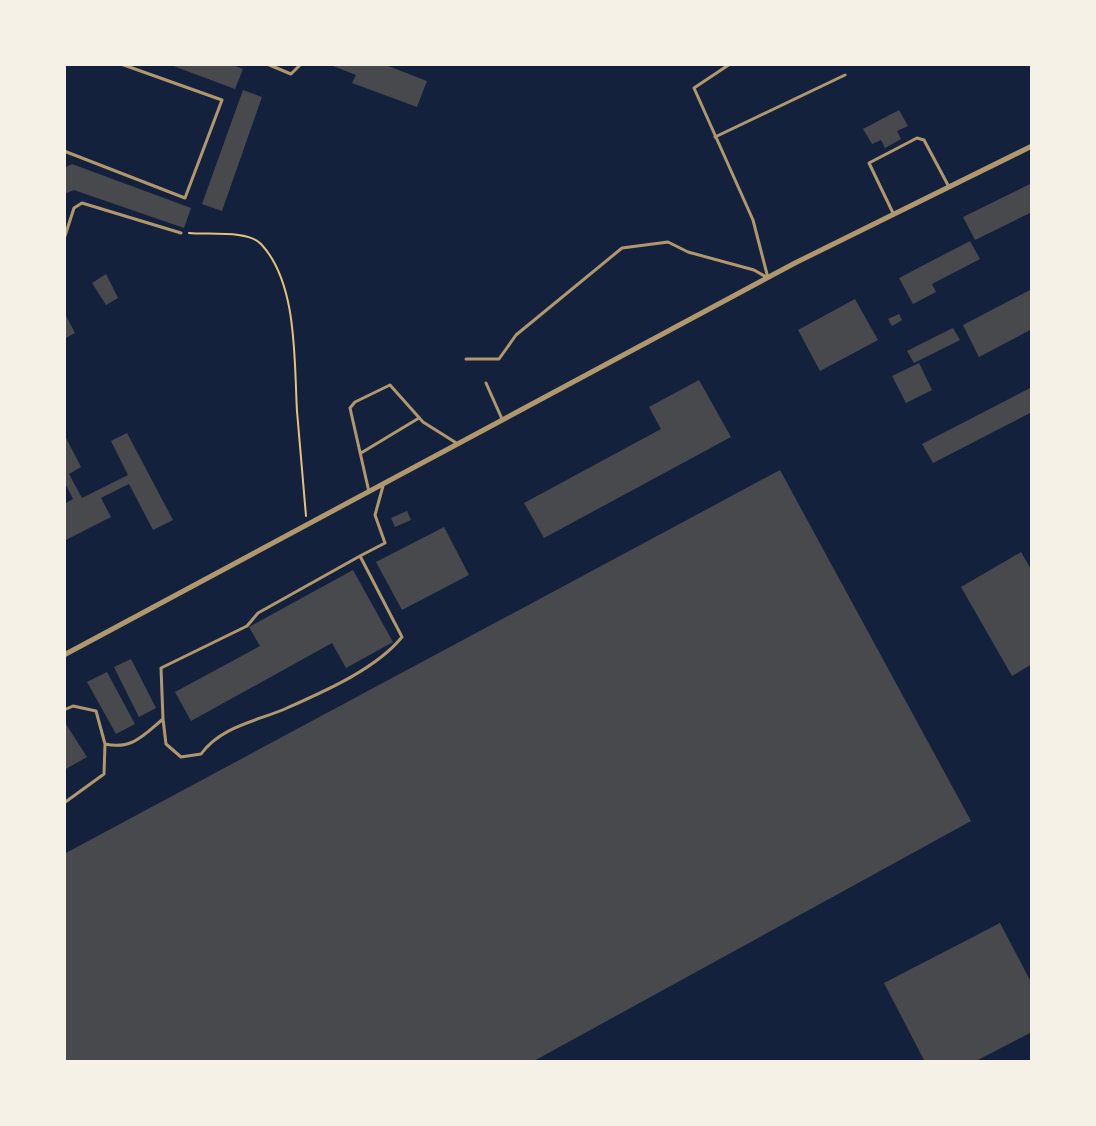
<svg xmlns="http://www.w3.org/2000/svg" width="1096" height="1126" font-family="'DM Sans',sans-serif">
	<rect width="100%" height="100%" fill="#14213d"/>
	<path fill="#48494c" d="M 168,64 L 230,64 L 243,69 L 235,89 Z
		M 328,64 L 383,64 L 427,81 L 417,107 L 352,83 L 356,75 Z
		M 243,90 L 262,97 L 222,211 L 202,204 Z
		M 899,110 L 908,126 L 897,131 L 901,139 L 885,148 L 881,140 L 872,144 L 863,129 Z
		M 72,164 L 191,208 L 184,228 L 74,190 L 64,194 L 64,168 Z
		M 1032,183 L 1032,212 L 975,240 L 963,217 Z
		M 970,241 L 980,259 L 932,284 L 936,292 L 913,304 L 899,278 Z
		M 106,274 L 118,298 L 106,305 L 92,283 Z
		M 1032,289 L 1032,329 L 979,357 L 963,325 Z
		M 855,299 L 878,340 L 820,371 L 798,330 Z
		M 64,312 L 75,333 L 64,339 Z
		M 899,314 L 902,320 L 892,326 L 888,319 Z
		M 953,328 L 960,340 L 914,363 L 907,351 Z
		M 919,363 L 932,390 L 906,403 L 892,376 Z
		M 699,380 L 731,437 L 544,538 L 524,503 L 661,429 L 649,407 Z
		M 1032,387 L 1032,412 L 933,463 L 922,444 Z
		M 127,433 L 173,520 L 153,530 L 129,484 L 101,498 L 111,517 L 64,541 L 64,504 L 73,499 L 64,481 L 64,434 L 81,467 L 69,474 L 82,498 L 128,475 L 111,441 Z
		M 780,470 L 971,821 L 532,1062 L 64,1062 L 64,854 Z
		M 407,511 L 411,520 L 395,527 L 391,518 Z
		M 444,527 L 469,575 L 402,610 L 376,562 Z
		M 1021,552 L 1032,571 L 1032,664 L 1012,676 L 961,587 Z
		M 353,570 L 393,642 L 346,668 L 332,643 L 191,721 L 175,692 L 260,646 L 249,627 Z
		M 131,659 L 156,708 L 139,717 L 114,667 Z
		M 107,672 L 135,724 L 116,734 L 87,682 Z
		M 64,721 L 87,757 L 64,770 Z
		M 1000,923 L 1032,984 L 1032,1032 L 974,1062 L 925,1062 L 884,983 Z"/>
	<g fill="none" stroke-linecap="round" stroke-linejoin="round">
		<path stroke="#e5c07b" stroke-width="2" d="M 189,233 C 208,235 248,230 261,244 C 298,283 294,362 297,411 C 300,446 303,481 306,516"/>
		<path stroke="#b1986c" stroke-width="3" d="M 267,64 L 291,74 L 301,64
			M 730,64 L 694,88 L 753,220 L 768,278
			M 715,137 L 845,75
			M 64,151 L 185,198 L 222,100 L 121,64
			M 893,213 L 869,163 L 917,138 L 924,140 L 949,187
			M 64,239 L 74,208 L 82,203 L 181,233
			M 466,359 L 499,359 L 516,335 L 622,248 L 668,242 L 688,252 L 754,270 L 768,278
			M 486,383 L 502,419
			M 361,453 L 419,418
			M 369,492 L 350,408 L 355,402 L 390,385 L 423,422 L 458,444
			M 64,710 L 73,706 L 96,711 L 105,744 L 104,774 L 64,803
			M 163,719 L 166,744 L 181,757 L 201,754 C 221,726 258,721 287,708 C 325,691 376,669 402,637 L 360,556 L 385,543 L 375,515 L 383,486
			M 105,744 C 132,750 144,735 163,719 L 161,668 L 247,626 L 258,613 L 360,556"/>
		<path stroke="#b1986c" stroke-width="5" d="M 64,655 L 795,263 L 1032,146"/>
	</g>
	<rect width="1096" height="1126" fill="none" stroke="#f6f1e7" stroke-width="132"/>
</svg>
